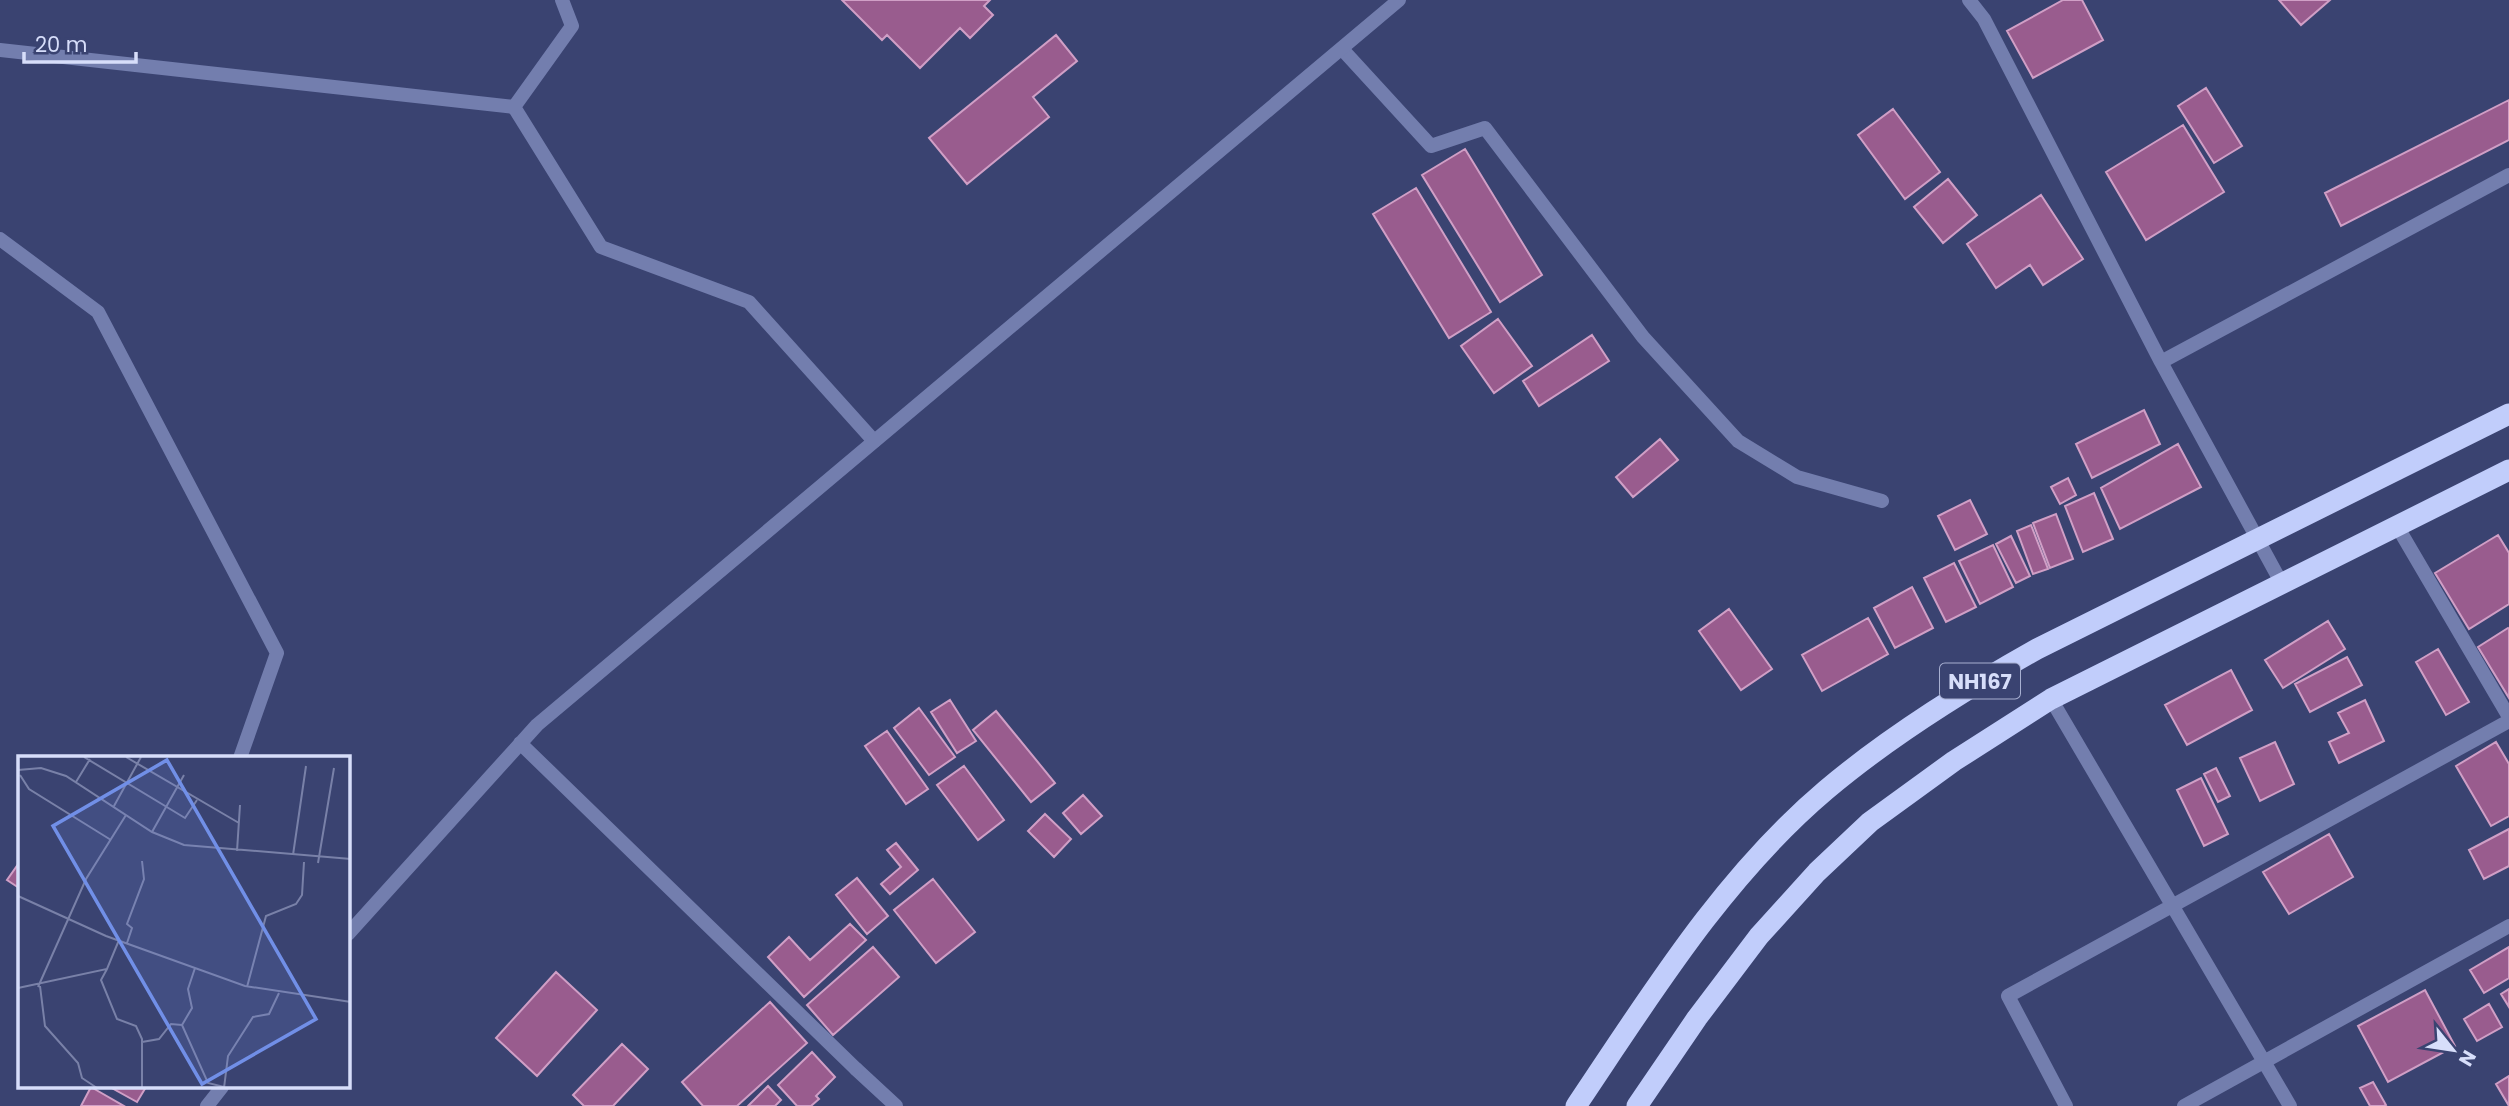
<svg xmlns="http://www.w3.org/2000/svg" width="2509" height="1106" font-family="Poppins,sans-serif">
	<rect width="100%" height="100%" fill="#3a4371"/>
	<path fill="#995c8e" stroke="#d09fc6" stroke-width="2" d="M 842,0 L 990,0 L 984,6 L 993,15 L 970,38 L 960,28 L 920,68 L 887,35 L 882,40 Z
		M 2063,0 L 2082,0 L 2103,40 L 2033,78 L 2007,31 Z
		M 2279,0 L 2330,0 L 2301,25 Z
		M 1056,35 L 1077,61 L 1033,97 L 1049,117 L 967,184 L 929,138 Z
		M 2206,88 L 2242,146 L 2214,163 L 2178,106 Z
		M 2509,100 L 2509,140 L 2341,226 L 2325,193 Z
		M 1893,109 L 1940,172 L 1905,199 L 1858,135 Z
		M 2183,125 L 2224,192 L 2146,240 L 2106,172 Z
		M 1465,149 L 1542,275 L 1500,302 L 1422,175 Z
		M 1948,179 L 1977,215 L 1943,243 L 1914,207 Z
		M 1416,188 L 1491,312 L 1449,338 L 1373,214 Z
		M 2041,195 L 2083,259 L 2043,285 L 2030,265 L 1996,288 L 1967,244 Z
		M 1498,319 L 1532,366 L 1494,393 L 1461,346 Z
		M 1592,335 L 1609,361 L 1539,406 L 1523,381 Z
		M 2144,410 L 2160,444 L 2092,478 L 2076,444 Z
		M 1660,439 L 1678,460 L 1633,497 L 1616,477 Z
		M 2178,444 L 2201,487 L 2120,529 L 2101,488 Z
		M 2068,478 L 2076,495 L 2060,504 L 2051,487 Z
		M 2094,493 L 2113,539 L 2083,552 L 2065,506 Z
		M 1970,500 L 1987,534 L 1955,550 L 1938,516 Z
		M 2056,514 L 2073,559 L 2050,568 L 2033,523 Z
		M 2031,525 L 2048,569 L 2033,574 L 2017,531 Z
		M 2498,535 L 2509,553 L 2509,604 L 2469,629 L 2435,573 Z
		M 2011,536 L 2030,576 L 2016,583 L 1996,544 Z
		M 1993,545 L 2013,587 L 1980,604 L 1959,561 Z
		M 1954,563 L 1976,607 L 1946,622 L 1924,578 Z
		M 1912,587 L 1933,628 L 1895,648 L 1874,608 Z
		M 1729,609 L 1772,669 L 1741,690 L 1699,631 Z
		M 1868,618 L 1888,654 L 1822,691 L 1802,655 Z
		M 2328,621 L 2345,649 L 2283,688 L 2265,660 Z
		M 2508,628 L 2509,629 L 2509,698 L 2478,647 Z
		M 2438,649 L 2469,702 L 2446,715 L 2416,662 Z
		M 2347,657 L 2362,685 L 2310,712 L 2295,684 Z
		M 2231,670 L 2252,710 L 2187,745 L 2165,705 Z
		M 950,700 L 976,741 L 957,753 L 931,712 Z
		M 2365,700 L 2384,741 L 2339,763 L 2329,742 L 2349,733 L 2338,713 Z
		M 919,708 L 955,757 L 929,775 L 894,728 Z
		M 996,711 L 1055,783 L 1031,802 L 973,730 Z
		M 887,731 L 928,789 L 906,804 L 865,746 Z
		M 2275,742 L 2294,784 L 2260,801 L 2240,758 Z
		M 2496,742 L 2509,764 L 2509,816 L 2491,826 L 2456,766 Z
		M 964,766 L 1004,820 L 978,840 L 937,785 Z
		M 2216,768 L 2230,796 L 2218,802 L 2204,774 Z
		M 2201,778 L 2228,834 L 2204,846 L 2177,790 Z
		M 1083,795 L 1102,816 L 1081,834 L 1063,813 Z
		M 1045,814 L 1071,839 L 1054,857 L 1028,831 Z
		M 2509,829 L 2509,866 L 2484,879 L 2469,850 Z
		M 2329,834 L 2353,877 L 2289,914 L 2263,872 Z
		M 896,843 L 918,870 L 890,894 L 881,884 L 901,867 L 887,850 Z
		M 19,863 L 19,888 L 7,880 Z
		M 857,878 L 888,916 L 867,934 L 836,895 Z
		M 933,879 L 975,932 L 936,963 L 894,910 Z
		M 850,924 L 866,940 L 804,997 L 768,957 L 789,937 L 810,960 Z
		M 873,947 L 899,977 L 833,1035 L 807,1005 Z
		M 2509,947 L 2509,978 L 2484,993 L 2470,970 Z
		M 556,972 L 597,1010 L 537,1076 L 496,1038 Z
		M 2509,989 L 2509,1007 L 2501,994 Z
		M 2425,990 L 2455,1046 L 2388,1082 L 2358,1026 Z
		M 770,1002 L 807,1043 L 737,1106 L 703,1106 L 682,1082 Z
		M 2489,1004 L 2502,1027 L 2477,1041 L 2464,1019 Z
		M 622,1044 L 648,1069 L 613,1106 L 584,1106 L 573,1095 Z
		M 812,1052 L 835,1077 L 816,1096 L 819,1099 L 811,1106 L 797,1106 L 778,1085 Z
		M 2509,1076 L 2509,1106 L 2496,1084 Z
		M 2373,1082 L 2386,1105 L 2384,1106 L 2370,1106 L 2360,1088 Z
		M 768,1086 L 781,1100 L 775,1106 L 748,1106 Z
		M 91,1087 L 124,1106 L 81,1106 Z
		M 110,1087 L 146,1087 L 137,1102 Z"/>
	<g fill="none" stroke-linecap="round" stroke-linejoin="round">
		<path stroke="#737eae" stroke-width="14" d="M 1342,49 L 1431,146 L 1485,128 L 1643,337 L 1738,441 L 1797,477 L 1882,501
			M 0,50 L 514,107 L 601,247 L 749,302 L 874,441
			M 514,107 L 572,26 L 562,0
			M 0,239 L 98,312 L 277,653 L 240,758
			M 856,1069 L 896,1106"/>
		<path stroke="#737eae" stroke-width="14" d="M 1969,0 L 1984,19 L 2161,362 L 2282,584
			M 2161,362 L 2509,175
			M 2397,526 L 2509,717
			M 2051,699 L 2290,1106
			M 520,743 L 856,1069
			M 348,934 L 537,725 L 1399,0
			M 207,1106 L 222,1087
			M 2066,1106 L 2008,996 L 2509,721
			M 2184,1106 L 2509,926"/>
		<path stroke="#c1cdfb" stroke-width="21" d="M 1576,1106 C 1650,996 1723,877 1826,790 C 1890,736 1964,690 2037,649 L 2509,414
			M 1637,1106 L 1697,1018 L 1759,936 L 1817,872 L 1870,822 L 1954,761 L 2051,699 L 2509,470"/>
	</g>
	<g text-anchor="middle" dominant-baseline="central" stroke-width="6" stroke-linejoin="round" paint-order="stroke">
		<rect fill="#3a4371" stroke="#a8b0d1" stroke-width="2" x="1940" y="663.5" width="80" height="35" rx="5"/>
		<g font-size="21" font-weight="bold" fill="#d7defa">
			<text x="1980" y="681">NH167</text>
		</g>
	</g>
	<g transform="translate(18 756)">
		<rect width="332" height="332" fill="#3a4371"/>
		<path fill="none" stroke="#7981a8" stroke-width="2" d="M 66,1 L 167,62 L 179,44M 108,1 L 221,67M 0,14 L 23,12 L 48,20 L 134,76 L 166,89 L 333,103M 2,19 L 11,33 L 93,84M 58,26 L 72,3M 96,50 L 123,1M 134,76 L 166,19M 219,95 L 222,49M 275,99 L 288,10M 300,107 L 316,12M 0,140 L 88,180 L 227,230 L 333,246M 109,187 L 114,172 L 109,168 L 126,123 L 124,105M 177,212 L 170,233 L 174,252 L 164,269 L 190,327 L 206,331M 89,213 L 83,224 L 99,263 L 118,270 L 124,283 L 124,332M 22,230 L 27,270 L 60,307 L 64,322 L 79,332M 20,231 L 68,123 L 108,59M 229,231 L 248,160 L 278,148 L 284,139 L 286,106M 0,232 L 89,213 L 101,184M 124,286 L 141,283 L 153,268 L 164,269M 206,332 L 210,300 L 235,261 L 251,258 L 261,237"/>
		<path fill="#718fe7" fill-opacity="0.15" stroke="#718fe7" stroke-width="3.5" d="M 149,4 L 298,263 L 184,328 L 35,70 Z"/>
		<rect width="332" height="332" fill="none" stroke="#d7defa" stroke-width="3.5"/>
	</g>
	<g transform="translate(2453 1050) rotate(120)" stroke="#3a4371" stroke-width="5" paint-order="stroke">
	<path d="M0-5L12 26L0 18L-12 26Z" fill="#d7defa"/>
	<text y="-10" font-size="19" font-weight="bold" text-anchor="middle" fill="#d7defa">N</text>
	</g>
	<path d="M24 52v10h112v-10" fill="none" stroke="#d7defa" stroke-width="3.5"/>
	<text x="35" y="52" font-size="21" fill="#d7defa" stroke="#3a4371" stroke-width="5" paint-order="stroke">20 m</text>
</svg>
